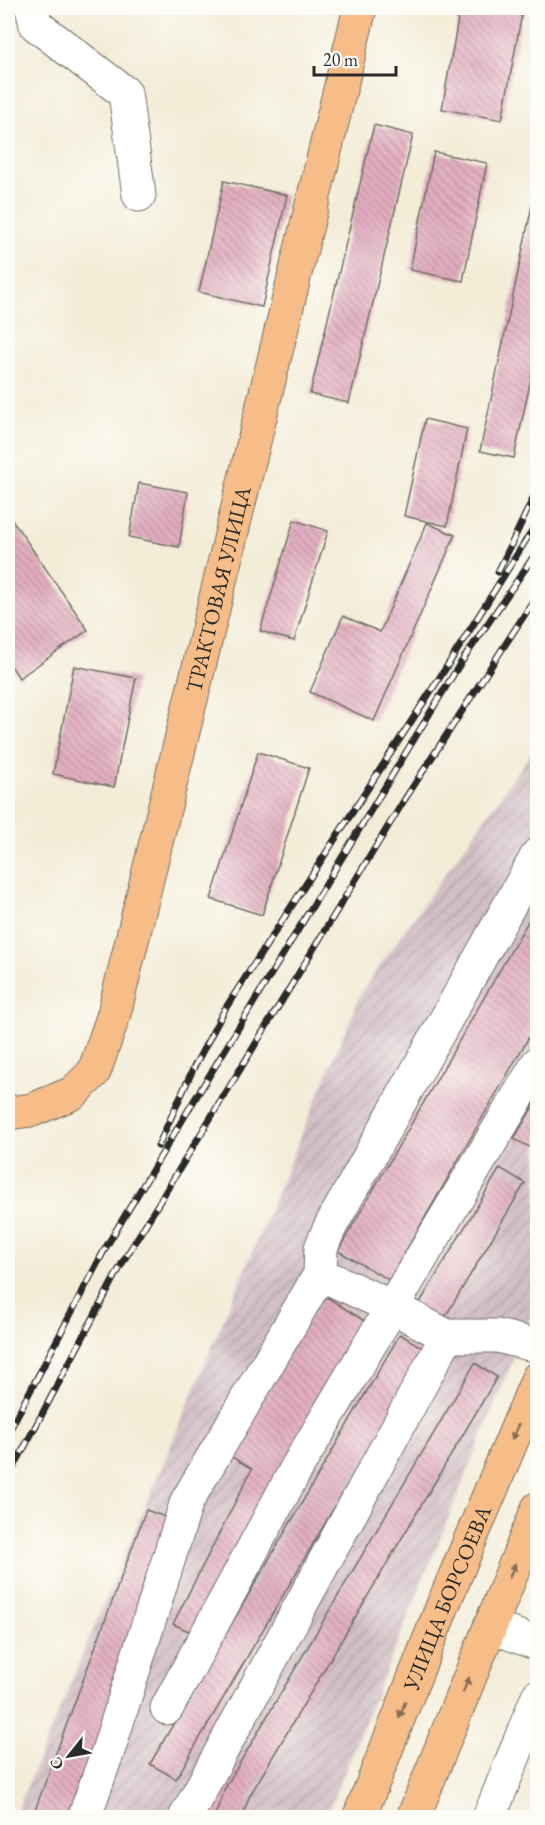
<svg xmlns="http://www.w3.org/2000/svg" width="545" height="1825" font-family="'EB Garamond',serif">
	<defs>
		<pattern id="industrial-furrows" width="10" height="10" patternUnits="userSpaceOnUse" patternTransform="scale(1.5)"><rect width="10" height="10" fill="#d2bec5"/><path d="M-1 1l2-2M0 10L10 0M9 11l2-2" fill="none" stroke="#b4a3a9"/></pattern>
		<pattern id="building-back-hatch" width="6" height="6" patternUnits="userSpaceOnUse" patternTransform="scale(1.5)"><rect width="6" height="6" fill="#e2aec0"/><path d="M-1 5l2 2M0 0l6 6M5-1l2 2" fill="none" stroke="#b78e9c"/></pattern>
	</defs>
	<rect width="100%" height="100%" fill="#fdfcf7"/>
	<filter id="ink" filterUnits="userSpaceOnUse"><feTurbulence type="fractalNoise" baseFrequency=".0167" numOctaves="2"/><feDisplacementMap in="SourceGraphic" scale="12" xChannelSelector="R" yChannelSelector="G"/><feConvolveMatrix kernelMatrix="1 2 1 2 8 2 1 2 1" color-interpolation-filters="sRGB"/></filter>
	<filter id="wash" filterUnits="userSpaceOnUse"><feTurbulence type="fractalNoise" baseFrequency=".008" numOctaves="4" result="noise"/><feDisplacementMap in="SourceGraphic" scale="24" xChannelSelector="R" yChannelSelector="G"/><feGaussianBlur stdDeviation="1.35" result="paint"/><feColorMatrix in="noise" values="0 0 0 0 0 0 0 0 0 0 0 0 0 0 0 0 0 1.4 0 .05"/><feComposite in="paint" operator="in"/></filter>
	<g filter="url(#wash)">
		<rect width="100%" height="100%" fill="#f3ecd7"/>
		<path fill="url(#industrial-furrows)" d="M 537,745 L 537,1301 L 326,1817 L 14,1818 L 362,991 Z"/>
		<g id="blocks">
			<path fill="url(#building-back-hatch)" d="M 460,8 L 523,8 L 502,120 L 442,109 Z
				M 374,125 L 413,135 L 349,403 L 310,394 Z
				M 434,152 L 487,163 L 463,281 L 410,270 Z
				M 224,181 L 287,195 L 262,307 L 199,292 Z
				M 536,187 L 538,345 L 514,458 L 480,451 Z
				M 425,419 L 467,429 L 447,526 L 404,516 Z
				M 139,483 L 188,492 L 179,547 L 129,537 Z
				M 8,514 L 88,630 L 19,678 L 8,661 Z
				M 294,520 L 328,531 L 294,641 L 260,631 Z
				M 427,523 L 455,535 L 374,721 L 310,692 L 343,616 L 380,632 Z
				M 74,666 L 136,678 L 114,787 L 53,774 Z
				M 258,752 L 309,768 L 262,915 L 211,899 Z
				M 538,904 L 538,1021 L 389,1280 L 338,1251 Z
				M 538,1098 L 538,1146 L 535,1150 L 514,1139 Z
				M 500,1168 L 525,1183 L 441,1324 L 416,1309 Z
				M 325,1296 L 371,1325 L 195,1634 L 173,1624 L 252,1469 L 227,1454 Z
				M 400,1334 L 426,1350 L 176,1779 L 150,1764 Z
				M 475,1363 L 497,1377 L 249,1797 L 242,1818 L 214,1818 L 225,1788 Z
				M 146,1510 L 179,1522 L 69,1818 L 32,1818 Z"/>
		</g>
	</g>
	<g filter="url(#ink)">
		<use href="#blocks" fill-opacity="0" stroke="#716f67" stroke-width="1.5"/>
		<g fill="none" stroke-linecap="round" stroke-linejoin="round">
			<defs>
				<path id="minor" d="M 32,8 L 36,25 L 125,93 L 139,195
					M 538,1063 L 392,1307 L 447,1336 L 497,1336 L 538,1346
					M 320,1274 L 321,1248 L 329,1229 L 538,854
					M 490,1626 L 538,1644
					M 84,1818 L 109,1748 L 187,1501 L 320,1274 L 392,1307 L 296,1469 L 167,1708
					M 185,1818 L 447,1336
					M 489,1818 L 538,1696"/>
				<g id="major">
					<path id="s1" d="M 8,1113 L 32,1110 L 73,1093 L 94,1072 L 114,1014 L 360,8"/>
					<path id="s2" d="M 359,1818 L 443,1605 L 538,1378"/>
					<path d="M 413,1818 L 538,1508"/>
				</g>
			</defs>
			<use href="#minor" stroke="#716f67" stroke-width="35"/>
			<use href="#major" stroke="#716f67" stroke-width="35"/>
			<use href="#minor" stroke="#fff" stroke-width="33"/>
			<use href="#major" stroke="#f7bd88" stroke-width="33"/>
			<defs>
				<path id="rail" d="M 498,572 L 538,488
					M 158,1146 L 194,1067 L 225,1009 L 451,660 L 538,521
					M 8,1433 L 106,1247 L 195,1099 L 458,667 L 538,550
					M 8,1478 L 124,1260 L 403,802 L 538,594"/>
			</defs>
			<use href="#rail" stroke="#2b2b2b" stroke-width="7"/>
			<use href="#rail" stroke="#fdfcf7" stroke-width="4.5" stroke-dasharray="14" stroke-linecap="butt"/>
		</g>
		<defs><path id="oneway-solid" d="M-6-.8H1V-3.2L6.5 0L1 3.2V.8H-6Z" transform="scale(1.5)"/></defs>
		<g fill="#876d55">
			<use href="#oneway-solid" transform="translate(515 1432) rotate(113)"/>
			<use href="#oneway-solid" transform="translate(512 1571) rotate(-68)"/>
			<use href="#oneway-solid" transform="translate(466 1685) rotate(-68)"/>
			<use href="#oneway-solid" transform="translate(402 1710) rotate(112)"/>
		</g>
	</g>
	<g text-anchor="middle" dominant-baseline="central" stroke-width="4.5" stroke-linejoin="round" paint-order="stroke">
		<g font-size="22" fill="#2b2b2b" stroke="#fdfcf7">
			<text stroke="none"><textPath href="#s1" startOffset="597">ТРАКТОВАЯ УЛИЦА</textPath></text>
			<text stroke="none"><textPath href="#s2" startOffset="237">УЛИЦА БОРСОЕВА</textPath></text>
		</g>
	</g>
	<rect width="545" height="1825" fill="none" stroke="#fdfcf7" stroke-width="30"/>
	<g transform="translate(69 1756) rotate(239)" stroke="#fdfcf7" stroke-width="4.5" paint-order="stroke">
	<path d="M0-4.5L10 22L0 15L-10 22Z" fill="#2b2b2b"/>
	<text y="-9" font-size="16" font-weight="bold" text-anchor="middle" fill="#2b2b2b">С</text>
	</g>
	<path d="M314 66v9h82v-9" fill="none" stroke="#2b2b2b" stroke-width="3"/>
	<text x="323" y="66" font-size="18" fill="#2b2b2b" stroke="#fdfcf7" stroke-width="4.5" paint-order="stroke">20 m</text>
</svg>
